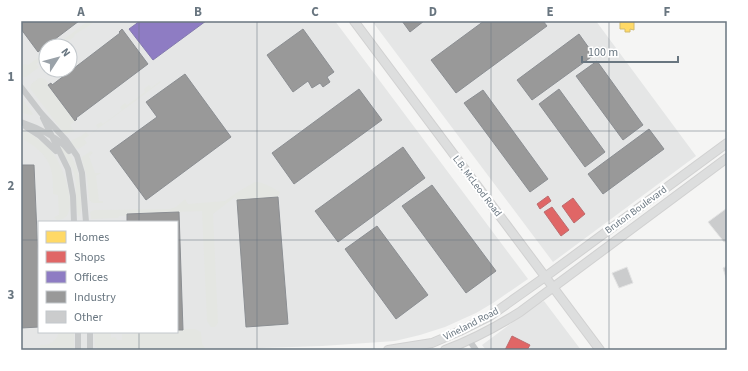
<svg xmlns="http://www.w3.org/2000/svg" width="748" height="371" font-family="'Source Sans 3',sans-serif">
	<rect width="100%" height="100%" fill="#f5f5f4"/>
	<path fill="#e5e6e6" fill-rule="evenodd" d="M 21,21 L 335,21 L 528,279 L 493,303 L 476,313 L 445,327 L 420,335 L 395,341 L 322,346 L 200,350 L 21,350 ZM 46,46 L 70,46 L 70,70 L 46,70 ZM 39,222 L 177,222 L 177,332 L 39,332 Z
		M 372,21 L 596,21 L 696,156 L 553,262 Z
		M 544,301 L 581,350 L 486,350 L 482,345 L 537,304 Z"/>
	<path fill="#e4e6e2" d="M 88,21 L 93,21 L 93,23 L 74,35 L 75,36 L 70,40 L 69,39 L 59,46 L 55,46 Z
		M 46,52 L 46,56 L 36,64 L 39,67 L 26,77 L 21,77 L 21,67 L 25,64 L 28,65 Z
		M 39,78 L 41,78 L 45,79 L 49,84 L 48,85 L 75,121 L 70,125 L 74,131 L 66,134 L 64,133 L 32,91 L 30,88 L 31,84 Z
		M 160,81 L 161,82 L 84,139 L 87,143 L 79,149 L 75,148 L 71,142 L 72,140 L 81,136 L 86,132 L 89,135 L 98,128 L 96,125 L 101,122 L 103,124 L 122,110 L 120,107 L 125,103 L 127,105 L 145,92 L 144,89 L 149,85 L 151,88 Z
		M 21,97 L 33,114 L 32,115 L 21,113 Z
		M 21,129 C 34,135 46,143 55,156 C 63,167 83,220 57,220 L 54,217 L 59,215 L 58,195 L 53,194 C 53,186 53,177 51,169 C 47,155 33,144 21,138 Z
		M 60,145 C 77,156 81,180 81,199 C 81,205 82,211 79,217 C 73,206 78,186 74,173 C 71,163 61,155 60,145 Z
		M 91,151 L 93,153 L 89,156 L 95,173 L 101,173 L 96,176 L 99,201 L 103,201 L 103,203 L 93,203 L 89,200 L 87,177 L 82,160 L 82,157 Z
		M 255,182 C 264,182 272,188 280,192 L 278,197 L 237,200 L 235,197 L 213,214 L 218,323 L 215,327 L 211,327 L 207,321 L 202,211 L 127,214 L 127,216 L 119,216 L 118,218 L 91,219 L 90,212 L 94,210 L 170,209 L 176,207 L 185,199 L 188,204 L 225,201 L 236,193 Z
		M 184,329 L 195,329 L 201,332 L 202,344 L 205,348 L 203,350 L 98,350 L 97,347 L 95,347 L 94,332 L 111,332 L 111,338 L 115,337 L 117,340 L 122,340 L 122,334 L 134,334 L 134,332 L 177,332 L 177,330 Z
		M 59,332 L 74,332 L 74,348 L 72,348 L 70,350 L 40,350 L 40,345 C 50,345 56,342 59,332 Z"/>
	<path fill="#ffd966" stroke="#d2bb6e" d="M 620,21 L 634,21 L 634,30 L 630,29 L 630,32 L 625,32 L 625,29 L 620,29 Z"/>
	<path fill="#e06666" stroke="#bc6b6e" d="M 548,196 L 551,201 L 540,209 L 537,204 Z
		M 573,198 L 585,214 L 574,223 L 562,206 Z
		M 552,207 L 569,230 L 561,236 L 544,212 Z
		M 512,336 L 530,345 L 527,350 L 505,350 Z"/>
	<path fill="#8e7cc3" stroke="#837aaf" d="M 140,21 L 206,21 L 153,60 L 129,29 Z"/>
	<path fill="#999" stroke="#8b8e92" d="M 21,21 L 79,21 L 38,52 L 21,29 Z
		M 402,21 L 424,21 L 410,32 Z
		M 484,21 L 543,21 L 547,26 L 456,93 L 431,60 Z
		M 122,29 L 148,64 L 76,118 L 77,119 L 75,121 L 48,85 L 51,83 L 52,85 L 120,33 L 119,32 Z
		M 303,29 L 334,72 L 327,77 L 330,82 L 323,87 L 320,83 L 312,88 L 308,81 L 293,92 L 267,55 Z
		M 579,34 L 594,55 L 532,100 L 517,80 Z
		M 597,61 L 643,125 L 623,140 L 576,76 Z
		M 185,74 L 231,137 L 146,200 L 110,151 L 157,117 L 146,102 Z
		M 359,89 L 382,120 L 294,184 L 272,153 Z
		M 559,89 L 605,152 L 585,167 L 539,104 Z
		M 483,90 L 548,179 L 530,192 L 464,103 Z
		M 649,129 L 664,149 L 603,194 L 588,174 Z
		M 403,147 L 425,178 L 338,242 L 315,211 Z
		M 21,165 L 34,165 L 39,280 L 39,327 L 21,328 Z
		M 432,185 L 496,271 L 466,293 L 402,206 Z
		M 278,197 L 288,324 L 246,327 L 237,200 Z
		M 179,212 L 183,330 L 177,330 L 177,222 L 127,222 L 127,214 Z
		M 377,226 L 428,295 L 396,319 L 345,249 Z"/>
	<path fill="#cbcccd" stroke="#e4e4e4" d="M 727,208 L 727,241 L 724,242 L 708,222 Z
		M 727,266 L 727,281 L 723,268 Z
		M 627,267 L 633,283 L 619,288 L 612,273 Z"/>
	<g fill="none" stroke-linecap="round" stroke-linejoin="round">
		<defs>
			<path id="secondary" d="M 354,21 L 600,350
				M 388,350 L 432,343 L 460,331 L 490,316 L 545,277 L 727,143
				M 445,350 C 472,340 496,327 520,312 L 727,158"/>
		</defs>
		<use href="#secondary" stroke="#d1d1d1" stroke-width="10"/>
		<path stroke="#c7c9ca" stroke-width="6" d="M 21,87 L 41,113 L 66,140 L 77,156 L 82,173 L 86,222
			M 43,118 L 68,169 L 73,196 L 74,222
			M 21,122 C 36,127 60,138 69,151
			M 26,127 L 40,136 L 56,151
			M 78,332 L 78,350
			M 90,332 L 90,350
			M 469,340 L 476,350"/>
		<use href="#secondary" stroke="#dddede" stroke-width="8"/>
	</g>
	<path fill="none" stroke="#697680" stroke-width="1" stroke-opacity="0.55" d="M 139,21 L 139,222M 257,21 L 257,350M 374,21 L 374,350M 491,21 L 491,350M 609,21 L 609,350M 21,131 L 727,131M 21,240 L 39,240M 177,240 L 727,240M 139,332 L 139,350"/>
	<g text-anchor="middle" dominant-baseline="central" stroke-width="4" stroke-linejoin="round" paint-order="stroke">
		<g font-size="10" fill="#697680" stroke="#fff">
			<text transform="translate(477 186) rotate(53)">L.B. McLeod Road</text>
			<text transform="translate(636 210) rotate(-36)">Bruton Boulevard</text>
			<text transform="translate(471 324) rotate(-27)">Vineland Road</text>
		</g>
	</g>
	<rect width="748" height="371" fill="none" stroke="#ffffff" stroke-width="44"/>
	<rect x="38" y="221" width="140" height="112" fill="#ffffff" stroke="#c3c8cc"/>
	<rect x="46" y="231" width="20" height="12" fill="#ffd966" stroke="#c3c8cc"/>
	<text x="74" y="241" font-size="12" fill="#697680">Homes</text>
	<rect x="46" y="251" width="20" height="12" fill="#e06666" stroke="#c3c8cc"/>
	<text x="74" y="261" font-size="12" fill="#697680">Shops</text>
	<rect x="46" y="271" width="20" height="12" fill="#8e7cc3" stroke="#c3c8cc"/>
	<text x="74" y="281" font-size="12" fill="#697680">Offices</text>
	<rect x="46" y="291" width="20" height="12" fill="#999999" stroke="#c3c8cc"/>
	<text x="74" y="301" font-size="12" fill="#697680">Industry</text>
	<rect x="46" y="311" width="20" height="12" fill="#cbcccd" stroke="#c3c8cc"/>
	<text x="74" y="321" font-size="12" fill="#697680">Other</text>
	<g transform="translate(58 58) rotate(54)"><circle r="19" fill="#ffffff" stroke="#c3c8cc"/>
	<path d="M0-3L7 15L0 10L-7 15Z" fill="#9aa2a9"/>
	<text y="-6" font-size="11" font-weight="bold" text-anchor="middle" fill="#697680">N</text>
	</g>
	<path d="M582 56v6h96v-6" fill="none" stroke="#697680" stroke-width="2"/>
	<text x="588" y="56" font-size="12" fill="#697680" stroke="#ffffff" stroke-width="3" paint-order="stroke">100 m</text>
	<rect x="22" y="22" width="704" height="327" fill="none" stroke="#697680" stroke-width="1.5"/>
	<g font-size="13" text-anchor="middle" font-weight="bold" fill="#697680">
		<text x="81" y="16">A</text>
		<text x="198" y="16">B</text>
		<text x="315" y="16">C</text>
		<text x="433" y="16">D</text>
		<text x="550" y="16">E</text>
		<text x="667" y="16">F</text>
		<text x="11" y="81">1</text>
		<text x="11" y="190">2</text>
		<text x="11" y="299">3</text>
	</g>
</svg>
